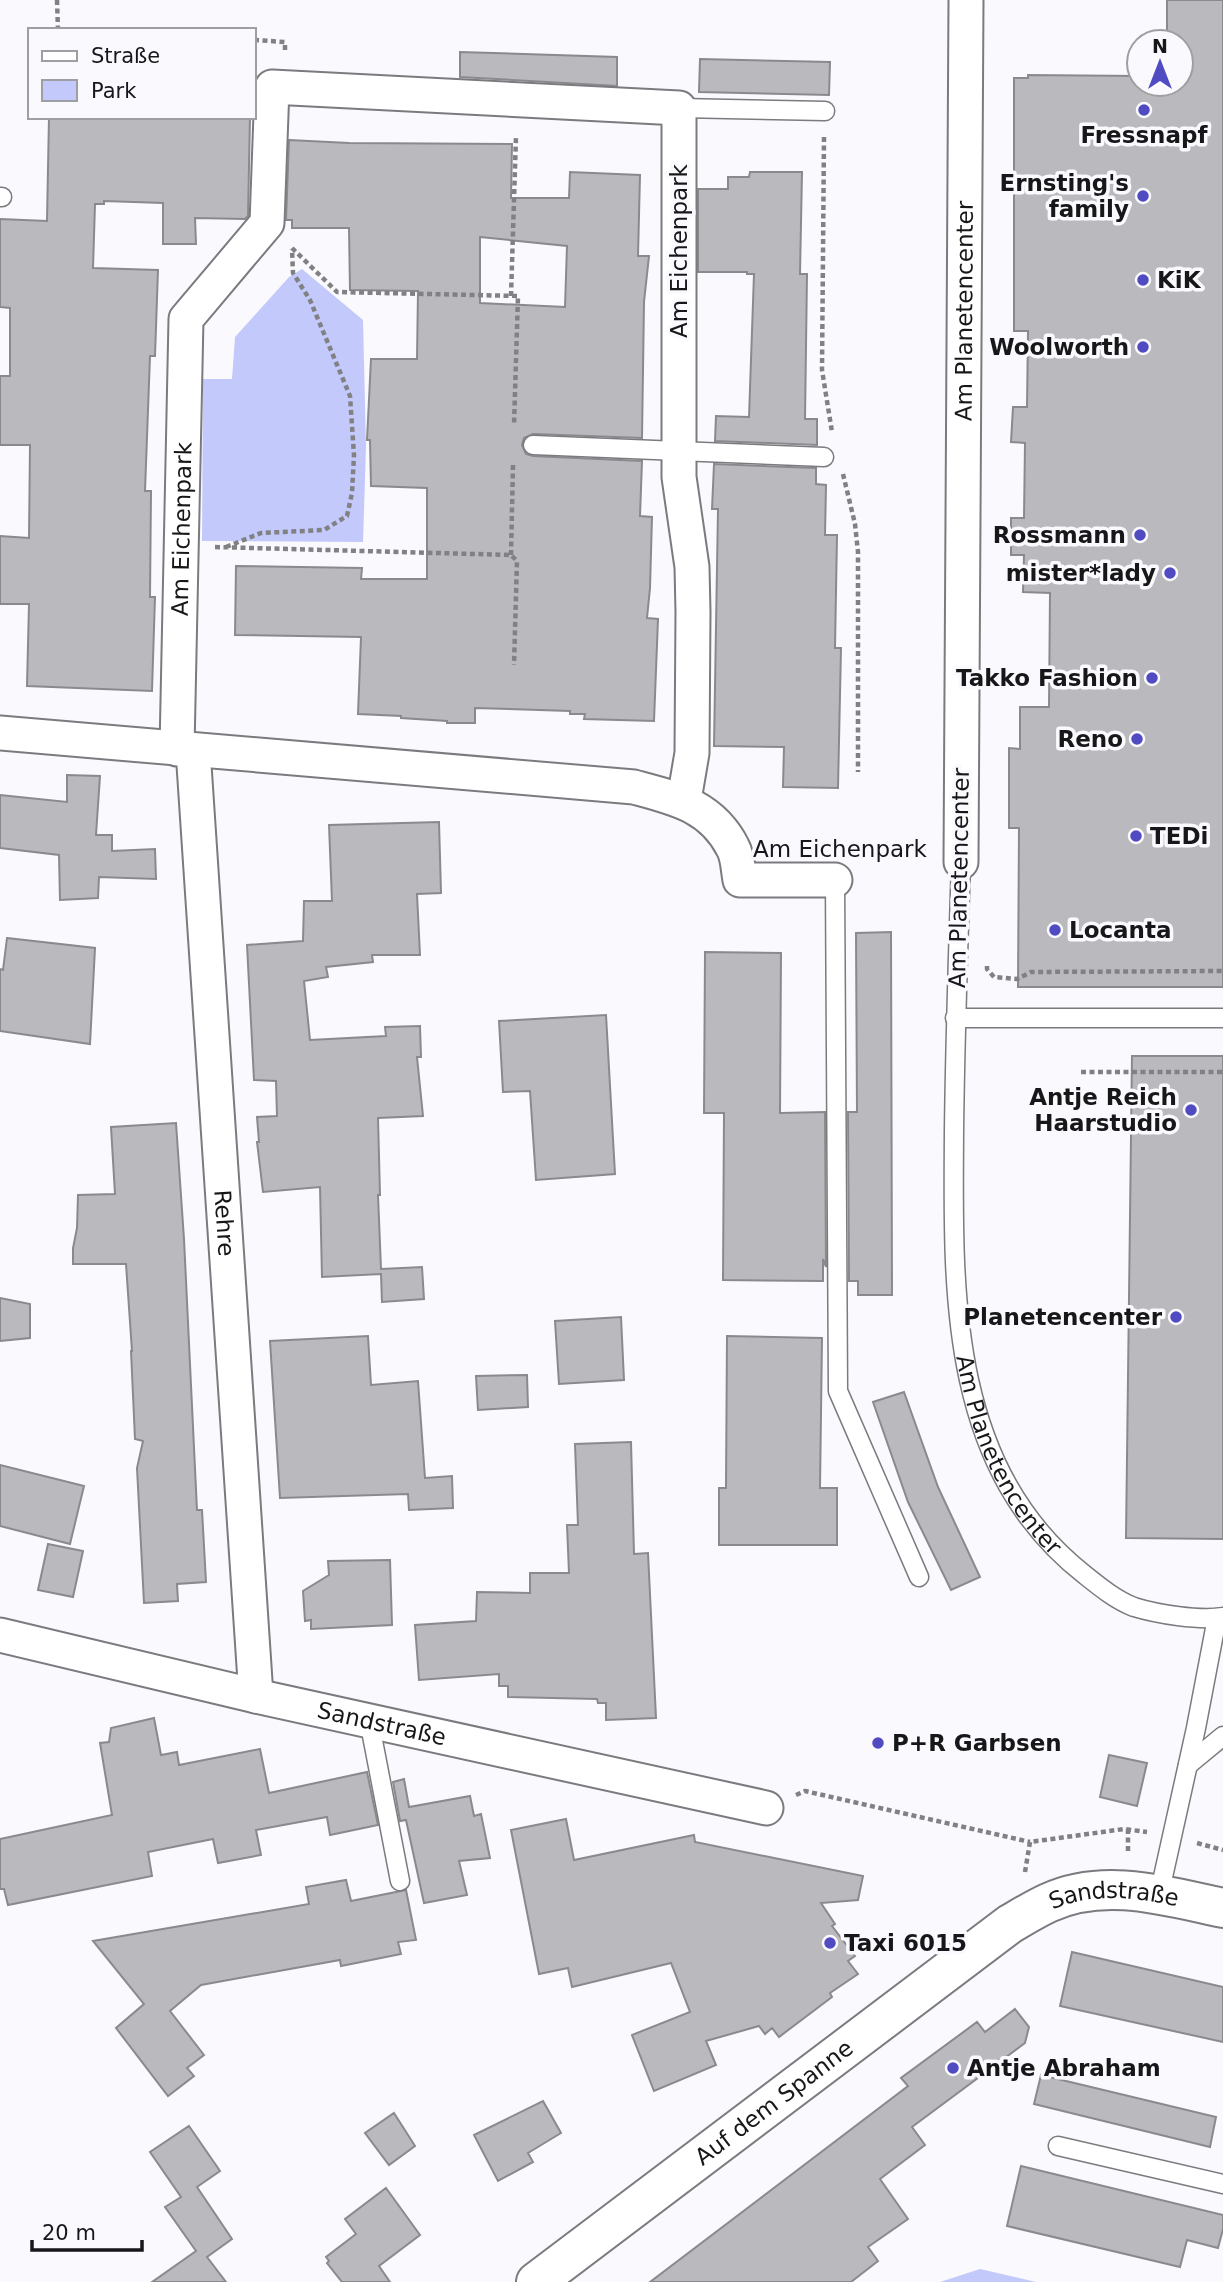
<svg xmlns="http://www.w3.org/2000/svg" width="1223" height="2282" font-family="'DejaVu Sans',sans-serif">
	<rect width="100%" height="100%" fill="#fafafe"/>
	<path fill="#c3c9fb" d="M 302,269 L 363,320 L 366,446 L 363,542 L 202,541 L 203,379 L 232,379 L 235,337 L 289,277 Z
		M 980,2269 L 1036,2282 L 940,2282 Z"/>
	<path fill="#bababe" stroke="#8a8a8e" stroke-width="2" fill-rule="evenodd" d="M 1167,0 L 1223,0 L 1223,987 L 1018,987 L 1019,828 L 1009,828 L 1009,748 L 1020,749 L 1020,707 L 1049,707 L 1050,593 L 1023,592 L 1024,555 L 1011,555 L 1011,518 L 1024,518 L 1025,443 L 1011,442 L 1013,407 L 1027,407 L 1028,331 L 1014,331 L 1014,78 L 1028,78 L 1028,75 L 1139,76 L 1139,84 L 1181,84 L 1181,42 L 1167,42 Z
		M 460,52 L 617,57 L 617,86 L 460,77 Z
		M 700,59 L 830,62 L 829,95 L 699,92 Z
		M 49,117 L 250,117 L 248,216 L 245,219 L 195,218 L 196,244 L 163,244 L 163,203 L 104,201 L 104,204 L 95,204 L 93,268 L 158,270 L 155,356 L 150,356 L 145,491 L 151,491 L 150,597 L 155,597 L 152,691 L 27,686 L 29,604 L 0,604 L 0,536 L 29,538 L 30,445 L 0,445 L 0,376 L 10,376 L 10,308 L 0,307 L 0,219 L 47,221 Z
		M 289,140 L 349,143 L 512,144 L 511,198 L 569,198 L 570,172 L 640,175 L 638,256 L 649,256 L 644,302 L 642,438 L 533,434 L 524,438 L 522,445 L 526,454 L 533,456 L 642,461 L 640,516 L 652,517 L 650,588 L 647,618 L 658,619 L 654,721 L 584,719 L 585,714 L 570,714 L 570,711 L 475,708 L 475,723 L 447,723 L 447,721 L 401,718 L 401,716 L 358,714 L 361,637 L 235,635 L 236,566 L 362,568 L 361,579 L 427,579 L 427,488 L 371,486 L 370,440 L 367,440 L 371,359 L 417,359 L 418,291 L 350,290 L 349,228 L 292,228 L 292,220 L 286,220 ZM 480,237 L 567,246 L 565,307 L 480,303 Z
		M 750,172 L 802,172 L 800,274 L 807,274 L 805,419 L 817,419 L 817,445 L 715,441 L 716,416 L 749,417 L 754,274 L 747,274 L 747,272 L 698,272 L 698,189 L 728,189 L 728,177 L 749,177 Z
		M 714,464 L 816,468 L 816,484 L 826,485 L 825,535 L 837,535 L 835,648 L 841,648 L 838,788 L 783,787 L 784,747 L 714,746 L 718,509 L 712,509 Z
		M 67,775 L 100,776 L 96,835 L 112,835 L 112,851 L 155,849 L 156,879 L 99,877 L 98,898 L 60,900 L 59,855 L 0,848 L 0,795 L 67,802 Z
		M 439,822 L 441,893 L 417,894 L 420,955 L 372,955 L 373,962 L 326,967 L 328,977 L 304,981 L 310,1040 L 386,1036 L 385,1027 L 420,1026 L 421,1057 L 417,1057 L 423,1116 L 378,1118 L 380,1195 L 378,1195 L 381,1269 L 422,1267 L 424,1299 L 382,1302 L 381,1274 L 322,1277 L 320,1187 L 263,1192 L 257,1142 L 259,1142 L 257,1117 L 277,1116 L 276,1081 L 254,1080 L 247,945 L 303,941 L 304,901 L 332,901 L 329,825 Z
		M 891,932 L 892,1295 L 858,1295 L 858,1281 L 849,1281 L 848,1112 L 857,1112 L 856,933 Z
		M 7,938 L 95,948 L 90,1044 L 0,1031 L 0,969 L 3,970 Z
		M 705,952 L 781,953 L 780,1113 L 825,1112 L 826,1267 L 823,1259 L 823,1281 L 723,1280 L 724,1113 L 704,1113 Z
		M 606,1015 L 615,1174 L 536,1180 L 530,1091 L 503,1092 L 499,1021 Z
		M 1132,1056 L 1223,1056 L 1223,1539 L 1126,1538 Z
		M 176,1123 L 184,1239 L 197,1510 L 202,1510 L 206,1582 L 177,1584 L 178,1601 L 144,1603 L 137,1468 L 143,1441 L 135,1439 L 131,1351 L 132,1351 L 126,1264 L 73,1264 L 73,1248 L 77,1228 L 78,1195 L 115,1194 L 111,1127 Z
		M 0,1298 L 30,1304 L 30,1338 L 0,1341 Z
		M 621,1317 L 624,1380 L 559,1384 L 555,1321 Z
		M 368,1336 L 371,1385 L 418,1381 L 425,1478 L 452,1476 L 453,1508 L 409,1510 L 408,1494 L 280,1498 L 270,1341 Z
		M 727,1336 L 822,1338 L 820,1488 L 837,1488 L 837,1545 L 719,1545 L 719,1488 L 726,1488 Z
		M 527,1375 L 528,1407 L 478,1410 L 476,1376 Z
		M 904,1392 L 938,1487 L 980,1577 L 951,1590 L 908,1502 L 873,1402 Z
		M 631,1442 L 634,1554 L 648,1553 L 656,1718 L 606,1720 L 606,1703 L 598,1703 L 597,1699 L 508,1697 L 508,1686 L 499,1686 L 499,1674 L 419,1680 L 415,1625 L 476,1621 L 477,1592 L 530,1593 L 530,1573 L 569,1573 L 567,1525 L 578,1525 L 575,1444 Z
		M 0,1465 L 84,1486 L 70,1544 L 0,1526 Z
		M 48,1544 L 83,1551 L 73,1597 L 38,1590 Z
		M 390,1560 L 392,1625 L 311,1629 L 311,1620 L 305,1621 L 303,1591 L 329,1575 L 328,1561 Z
		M 154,1718 L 161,1755 L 177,1752 L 179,1765 L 260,1749 L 269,1793 L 367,1772 L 378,1825 L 330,1835 L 327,1817 L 256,1830 L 261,1855 L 218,1863 L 213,1839 L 148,1852 L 152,1876 L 8,1905 L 4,1889 L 0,1889 L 0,1839 L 112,1815 L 100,1743 L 109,1742 L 111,1728 Z
		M 1109,1755 L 1147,1763 L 1137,1806 L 1100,1797 Z
		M 404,1779 L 409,1807 L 470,1796 L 474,1816 L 481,1814 L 490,1858 L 459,1861 L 467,1895 L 424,1903 L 406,1820 L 400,1821 L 393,1782 Z
		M 566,1819 L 574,1860 L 694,1835 L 695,1842 L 863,1876 L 858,1900 L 821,1903 L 835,1924 L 832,1926 L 855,1956 L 848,1961 L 858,1974 L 830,1993 L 832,1997 L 779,2037 L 772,2028 L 765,2034 L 759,2026 L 706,2041 L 716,2065 L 654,2091 L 632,2035 L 690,2012 L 671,1963 L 572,1987 L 568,1968 L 539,1974 L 511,1830 Z
		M 346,1880 L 351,1901 L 406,1890 L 416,1940 L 398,1942 L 401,1954 L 341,1966 L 340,1960 L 201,1985 L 170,2011 L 204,2055 L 187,2068 L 194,2076 L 168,2096 L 116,2028 L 144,2004 L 93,1941 L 309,1904 L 306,1887 Z
		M 1072,1952 L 1223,1987 L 1223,2042 L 1060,2006 Z
		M 1015,2009 L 1029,2027 L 1025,2043 L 912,2127 L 925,2145 L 880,2179 L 908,2219 L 868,2247 L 878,2261 L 851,2282 L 650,2282 L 908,2086 L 901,2078 L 977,2022 L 985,2032 Z
		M 1041,2075 L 1216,2117 L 1210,2147 L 1034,2104 Z
		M 543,2101 L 561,2133 L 528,2153 L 533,2162 L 498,2181 L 474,2135 Z
		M 394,2113 L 415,2146 L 389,2165 L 365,2133 Z
		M 189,2126 L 220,2171 L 197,2187 L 232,2239 L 207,2257 L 226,2282 L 152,2282 L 196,2251 L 165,2207 L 181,2197 L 150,2152 Z
		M 1021,2166 L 1223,2215 L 1223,2229 L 1218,2248 L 1187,2240 L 1180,2267 L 1007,2226 Z
		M 386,2188 L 420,2235 L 379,2266 L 390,2282 L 342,2282 L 327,2263 L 329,2261 L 326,2257 L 356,2234 L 345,2219 Z"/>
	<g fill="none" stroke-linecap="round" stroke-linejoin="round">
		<defs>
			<g id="service">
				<path d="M 679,108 L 825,111"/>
				<path d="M 0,197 L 2,197"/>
				<path d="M 533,445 L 824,457"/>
				<path id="s1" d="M 961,862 C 958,952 955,1042 954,1132 C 953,1290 947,1467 1085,1575 C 1100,1587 1116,1600 1134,1607 C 1157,1614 1199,1621 1223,1617"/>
				<path d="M 835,880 L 838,1391 L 919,1577"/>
				<path d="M 955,1018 L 1223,1018"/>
				<path d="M 369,1720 L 400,1881"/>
				<path d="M 1188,1765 L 1223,1736"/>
				<path d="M 1159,1895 L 1196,1728 L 1217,1618"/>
				<path d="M 1058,2146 L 1223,2184"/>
			</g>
			<g id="minor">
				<path d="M 0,733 L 634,787 C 675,798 712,806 733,848 C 738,857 738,870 740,880 L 835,880"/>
				<path id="s2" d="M 177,749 L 186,319 L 267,223 L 272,87 L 679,108 L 679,477 L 692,567 L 693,612 L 692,753 L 684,800"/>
				<path id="s3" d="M 193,750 L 256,1696"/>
				<path id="s4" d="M 961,862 L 966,0"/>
				<path id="s5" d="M 0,1635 L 256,1696 L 766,1808"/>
			</g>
			<g id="tertiary">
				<path id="s6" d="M 536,2282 L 1010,1924 C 1022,1917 1035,1909 1048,1903 C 1104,1877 1166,1896 1223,1908"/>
			</g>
		</defs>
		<use href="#service" stroke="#7a7b7e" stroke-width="21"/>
		<use href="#minor" stroke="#7a7b7e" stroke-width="37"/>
		<use href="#tertiary" stroke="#7a7b7e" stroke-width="42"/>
		<path stroke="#818184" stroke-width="4.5" stroke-dasharray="5 3.5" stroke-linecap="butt" d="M 57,0 L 58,30
			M 254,40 L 285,42 L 285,52
			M 824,137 L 822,370 L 832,432
			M 292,248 L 337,292 L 518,296 L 514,425
			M 511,296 L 516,136
			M 843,474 L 855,524 L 858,552 L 858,772
			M 215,547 L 511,555 L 517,561 L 514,665
			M 226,547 L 261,533 L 324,530 L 347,516 L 352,493 L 354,455 L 350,396 L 310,300 L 293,273 L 292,249
			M 511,555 L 513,465
			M 853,849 L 928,848
			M 987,966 L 987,969 L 994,977 L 1017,979 L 1031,972 L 1223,971
			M 1081,1072 L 1223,1072
			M 796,1795 L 805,1791 L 1030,1842
			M 1128,1829 L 1128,1854
			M 1197,1843 L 1223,1850
			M 1025,1872 L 1030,1842 L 1124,1829 L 1147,1832"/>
		<use href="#service" stroke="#fff" stroke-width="18"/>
		<use href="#minor" stroke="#fff" stroke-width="33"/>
		<use href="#tertiary" stroke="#fff" stroke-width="38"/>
	</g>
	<g fill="#514bc2" stroke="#fafafe" stroke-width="2.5">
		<circle cx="1144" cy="110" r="7"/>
		<circle cx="1143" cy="196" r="7"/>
		<circle cx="1143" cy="280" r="7"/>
		<circle cx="1143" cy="347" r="7"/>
		<circle cx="1140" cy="535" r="7"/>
		<circle cx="1170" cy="573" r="7"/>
		<circle cx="1152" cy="678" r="7"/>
		<circle cx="1137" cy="739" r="7"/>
		<circle cx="1136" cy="836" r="7"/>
		<circle cx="1055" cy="930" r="7"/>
		<circle cx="1191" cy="1110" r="7"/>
		<circle cx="1176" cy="1317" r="7"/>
		<circle cx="878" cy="1743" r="7"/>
		<circle cx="830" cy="1943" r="7"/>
		<circle cx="953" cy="2068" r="7"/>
	</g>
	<g text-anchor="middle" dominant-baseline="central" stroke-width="7" stroke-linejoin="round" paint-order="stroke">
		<g font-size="23" font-weight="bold" fill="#171719" stroke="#fafafe" text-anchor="end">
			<text x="1144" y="135" text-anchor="middle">Fressnapf</text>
			<text x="1129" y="183">Ernsting's<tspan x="1129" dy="26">family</tspan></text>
			<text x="1157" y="280" text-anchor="start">KiK</text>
			<text x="1129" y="347">Woolworth</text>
			<text x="1126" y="535">Rossmann</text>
			<text x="1156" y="573">mister*lady</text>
			<text x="1138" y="678">Takko Fashion</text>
			<text x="1123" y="739">Reno</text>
			<text x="1150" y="836" text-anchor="start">TEDi</text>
			<text x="1069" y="930" text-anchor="start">Locanta</text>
			<text x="1177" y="1097">Antje Reich<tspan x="1177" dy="26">Haarstudio</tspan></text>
			<text x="1162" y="1317">Planetencenter</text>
			<text x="892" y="1743" text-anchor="start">P+R Garbsen</text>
			<text x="844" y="1943" text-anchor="start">Taxi 6015</text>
			<text x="967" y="2068" text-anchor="start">Antje Abraham</text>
		</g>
		<g font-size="23" fill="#171719" stroke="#fafafe">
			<text transform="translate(679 251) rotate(-90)">Am Eichenpark</text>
			<text stroke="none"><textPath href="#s4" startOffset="551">Am Planetencenter</textPath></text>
			<text stroke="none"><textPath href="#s2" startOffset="220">Am Eichenpark</textPath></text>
			<text x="840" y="849">Am Eichenpark</text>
			<text transform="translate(959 878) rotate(-89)">Am Planetencenter</text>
			<text stroke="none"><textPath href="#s3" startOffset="474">Rehre</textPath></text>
			<text stroke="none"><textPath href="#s1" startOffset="604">Am Planetencenter</textPath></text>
			<text stroke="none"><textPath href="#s5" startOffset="392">Sandstraße</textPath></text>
			<text stroke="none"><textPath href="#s6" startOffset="705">Sandstraße</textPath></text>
			<text stroke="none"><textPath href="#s6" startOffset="298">Auf dem Spanne</textPath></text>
		</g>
	</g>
	<rect x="28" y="28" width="228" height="91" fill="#fafafe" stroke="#9f9fa2" stroke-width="2"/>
	<rect x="42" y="51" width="35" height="10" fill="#ffffff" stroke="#9f9fa2" stroke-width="2"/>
	<text x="91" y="63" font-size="21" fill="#171719">Straße</text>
	<rect x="42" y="80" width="35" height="21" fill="#c3c9fb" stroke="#9f9fa2" stroke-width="2"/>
	<text x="91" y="98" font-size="21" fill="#171719">Park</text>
	<g transform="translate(1160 63)"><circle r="33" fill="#fafafe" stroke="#9f9fa2" stroke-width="2"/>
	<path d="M0-5L12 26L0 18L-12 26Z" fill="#514bc2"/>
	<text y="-10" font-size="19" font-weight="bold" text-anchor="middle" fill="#171719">N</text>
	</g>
	<path d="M32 2240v10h110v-10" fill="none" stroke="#171719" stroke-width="3.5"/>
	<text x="42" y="2240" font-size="21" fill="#171719" stroke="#fafafe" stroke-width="5" paint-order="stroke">20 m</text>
</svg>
